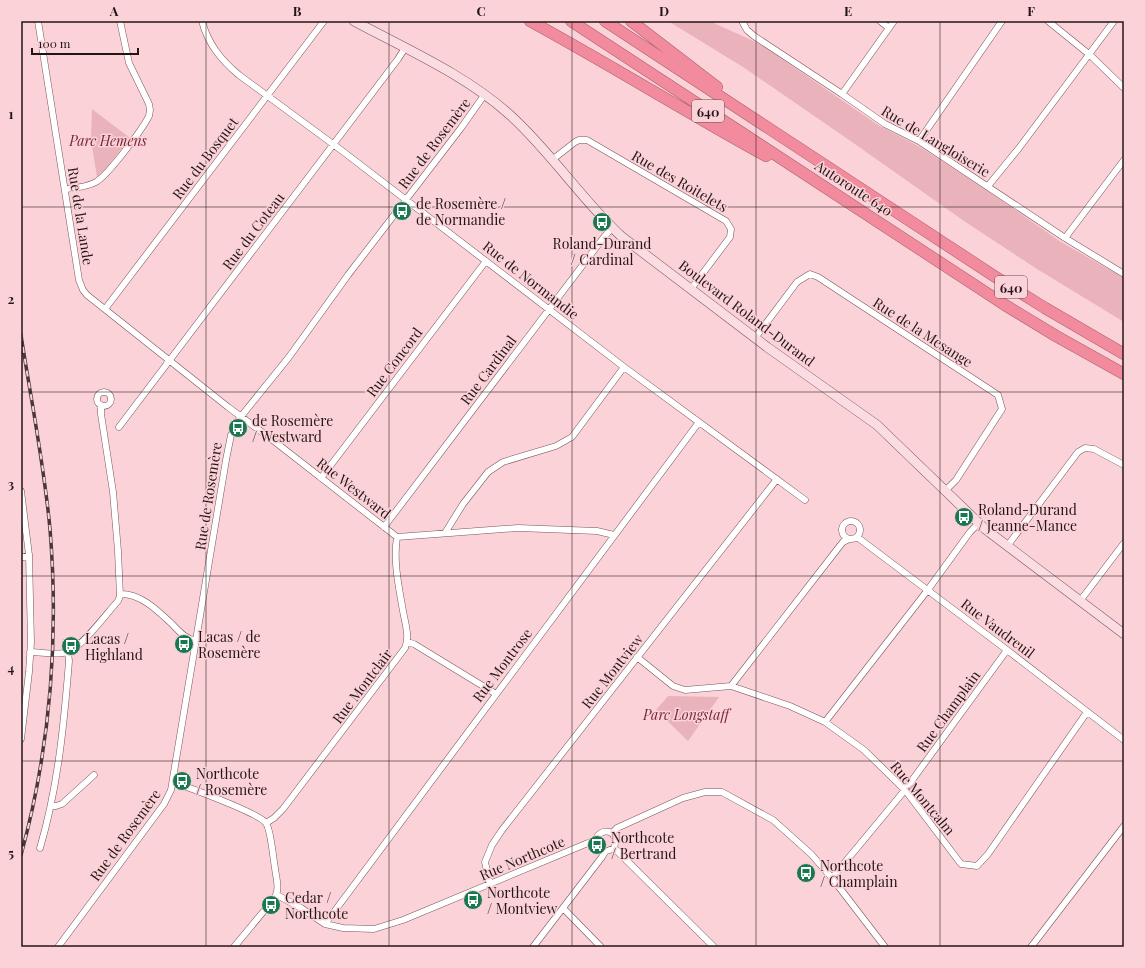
<svg xmlns="http://www.w3.org/2000/svg" width="1145" height="968" font-family="'Playfair Display',serif">
	<rect width="100%" height="100%" fill="#fbd2d8"/>
	<path fill="#eab2ba" d="M 668,21 L 712,21 L 716,24 L 760,44 L 878,125 L 920,147 L 987,190 L 1061,242 L 1124,278 L 1124,322 L 1037,269 L 964,221 L 852,142 L 743,67 Z
		M 92,109 L 130,138 L 107,167 L 97,177 L 91,139 Z
		M 668,696 L 719,697 L 688,741 L 656,710 Z"/>
	<g fill="none" stroke-linecap="round" stroke-linejoin="round">
		<defs>
			<path id="street" d="M 38,21 L 79,280 L 83,290 L 87,295 L 228,407 L 270,438 L 397,537 L 518,528 L 597,531 L 614,535
				M 202,21 C 208,44 221,60 239,75 L 341,150 L 624,367 L 805,500
				M 742,21 L 747,30 L 754,36 L 842,94 L 885,124 L 919,141 L 1065,238 L 1124,274
				M 880,21 L 889,28
				M 1048,21 L 1090,55 L 1124,88
				M 842,94 L 894,21
				M 919,141 L 1002,21
				M 552,160 L 575,142 L 579,140 L 587,140 L 726,221 L 731,229 L 730,237 L 691,289
				M 988,186 L 1019,148 L 1114,21
				M 66,189 C 76,188 87,187 96,182 C 108,175 142,130 149,116 L 150,110 L 149,104 L 129,63 L 120,21
				M 1065,238 L 1124,160
				M 105,309 L 324,21
				M 755,338 L 797,282 L 810,274 L 818,277 L 998,395 L 1002,409 L 956,480 L 945,491
				M97 399a7 7 0 1 1 14 0a7 7 0 1 1-14 0Z
				M 119,427 L 398,59 L 405,48
				M 321,478 L 486,261
				M 21,491 L 29,555 L 31,642 L 29,672 L 21,739
				M842 530a9 9 0 1 1 18 0a9 9 0 1 1-18 0Z
				M 384,527 L 604,237 L 612,228
				M 445,533 L 463,504 L 488,472 L 503,462 L 556,446 L 572,437 L 624,367
				M 857,537 L 1007,650 L 1124,740
				M 1008,545 L 1078,452 L 1085,448 L 1094,449 L 1124,465
				M 21,558 L 29,555
				M 121,594 C 141,594 157,610 171,623 C 179,631 184,638 196,641
				M 1080,601 L 1124,543
				M 407,642 L 414,644 L 496,694
				M 30,652 C 42,652 57,656 68,652 C 82,647 107,613 118,601 L 120,596 L 118,551 L 113,492 L 101,414 L 101,405
				M 637,657 L 673,686 L 685,690 L 731,686 L 790,706 L 825,722 L 864,750 L 905,790 L 961,864 L 977,866 L 988,854 L 1087,712
				M 731,686 L 839,547 L 843,542 L 849,539
				M 825,722 L 927,591 L 970,532 L 979,523
				M 173,783 C 187,786 260,814 266,823 C 271,830 273,858 275,868 C 276,879 281,890 273,900 L 234,947
				M 51,806 L 56,806 L 62,804 L 94,775
				M 266,823 L 274,818 L 283,809 L 405,648 C 410,637 405,623 403,611 C 399,588 393,561 397,537
				M 612,833 L 617,828 L 683,798 L 705,792 L 722,792 L 773,820 L 811,854 L 832,878 L 885,947
				M 595,841 C 598,853 605,853 614,848 C 616,842 616,838 612,833
				M 595,841 C 598,833 604,829 612,833
				M 40,848 C 58,787 64,724 69,661 L 68,652
				M 614,848 L 714,947
				M 832,878 L 905,790 L 1007,650
				M 490,885 L 485,862 L 492,845 L 502,830 L 777,479
				M 277,895 L 301,908 L 325,924 L 343,928 L 374,929 L 403,920 L 588,843 L 595,841
				M 563,908 L 601,947
				M 325,924 L 699,422
				M 58,947 L 164,804 L 171,790 L 226,460 L 231,435 L 239,419 L 289,357 L 348,275 L 461,128 L 485,94
				M 533,947 L 602,857 L 605,852
				M 1031,947 L 1124,826"/>
			<path id="secondary" d="M 354,21 C 406,49 466,75 510,115 C 551,152 581,199 621,236 L 767,347 L 877,425 L 985,529 L 1124,634"/>
			<path id="highway" d="M 530,21 C 609,64 686,112 766,156
				M 571,21 L 1005,305 L 1056,336 L 1124,374
				M 605,21 L 994,276 L 1045,308 L 1124,354
				M 631,21 L 717,87"/>
		</defs>
		<use href="#street" stroke="#77555a" stroke-width="7"/>
		<use href="#secondary" stroke="#77555a" stroke-width="10"/>
		<use href="#highway" stroke="#a9626e" stroke-width="12"/>
		<use href="#street" stroke="#fff" stroke-width="6"/>
		<use href="#secondary" stroke="#fbdce2" stroke-width="9"/>
		<use href="#highway" stroke="#f18b9d" stroke-width="11"/>
		<defs>
			<path id="rail" d="M 21,335 C 31,400 44,464 50,529 C 59,639 50,749 21,855"/>
		</defs>
		<use href="#rail" stroke="#493739" stroke-width="3.5"/>
		<use href="#rail" stroke="#fbd2d8" stroke-width="2" stroke-dasharray="6" stroke-linecap="butt"/>
	</g>
	<path fill="none" stroke="#231517" stroke-width="1" stroke-opacity="0.55" d="M 206,21 L 206,947M 389,21 L 389,947M 572,21 L 572,947M 756,21 L 756,947M 940,21 L 940,947M 21,207 L 1124,207M 21,392 L 1124,392M 21,576 L 1124,576M 21,761 L 1124,761"/>
	<defs>
		<symbol id="bus-disc" viewBox="-11 -11 22 22"><circle r="9.5" fill="#187950" stroke="#fbd2d8"/><path d="M-5-6H5V4H4V6H2V4H-2V6H-4V4H-5ZM-3.5-4V0h7V-4ZM-3.5 1.2v1.5H-2V1.2ZM2 1.2v1.5H3.5V1.2Z" fill="#fff"/></symbol>
	</defs>
	<g fill-rule="evenodd">
		<use href="#bus-disc" x="391" y="200" width="22" height="22"/>
		<use href="#bus-disc" x="591" y="211" width="22" height="22"/>
		<use href="#bus-disc" x="227" y="417" width="22" height="22"/>
		<use href="#bus-disc" x="953" y="506" width="22" height="22"/>
		<use href="#bus-disc" x="173" y="633" width="22" height="22"/>
		<use href="#bus-disc" x="60" y="635" width="22" height="22"/>
		<use href="#bus-disc" x="171" y="770" width="22" height="22"/>
		<use href="#bus-disc" x="586" y="834" width="22" height="22"/>
		<use href="#bus-disc" x="795" y="862" width="22" height="22"/>
		<use href="#bus-disc" x="462" y="889" width="22" height="22"/>
		<use href="#bus-disc" x="260" y="894" width="22" height="22"/>
	</g>
	<g text-anchor="middle" dominant-baseline="central" stroke-width="3" stroke-linejoin="round" paint-order="stroke">
		<g fill="#fbd2d8" stroke="#644e51" stroke-width="1">
			<rect x="692" y="100" width="32" height="22" rx="3"/>
			<rect x="995" y="276" width="32" height="22" rx="3"/>
		</g>
		<g font-size="13" font-weight="bold" fill="#231517">
			<text x="708" y="111">640</text>
			<text x="1011" y="287">640</text>
		</g>
		<g font-size="14" font-style="italic" fill="#78273a" stroke="#fbd2d8">
			<text x="108" y="140">Parc Hemens</text>
			<text x="686" y="714">Parc Longstaff</text>
		</g>
		<g font-size="14" fill="#231517" stroke="#fbd2d8">
			<text transform="translate(936 141) rotate(31)">Rue de Langloiserie</text>
			<text transform="translate(434 143) rotate(-53)">Rue de Rosemère</text>
			<text transform="translate(205 158) rotate(-53)">Rue du Bosquet</text>
			<text transform="translate(680 181) rotate(30)">Rue des Roitelets</text>
			<text transform="translate(854 188) rotate(33)">Autoroute 640</text>
			<text transform="translate(81 216) rotate(81)">Rue de la Lande</text>
			<text transform="translate(253 231) rotate(-53)">Rue du Coteau</text>
			<text transform="translate(531 280) rotate(38)">Rue de Normandie</text>
			<text transform="translate(747 313) rotate(37)">Boulevard Roland-Durand</text>
			<text transform="translate(923 332) rotate(33)">Rue de la Mesange</text>
			<text transform="translate(394 362) rotate(-53)">Rue Concord</text>
			<text transform="translate(488 370) rotate(-53)">Rue Cardinal</text>
			<text transform="translate(354 488) rotate(38)">Rue Westward</text>
			<text transform="translate(208 496) rotate(-81)">Rue de Rosemère</text>
			<text transform="translate(998 628) rotate(37)">Rue Vaudreuil</text>
			<text transform="translate(502 665) rotate(-53)">Rue Montrose</text>
			<text transform="translate(612 671) rotate(-52)">Rue Montview</text>
			<text transform="translate(362 686) rotate(-53)">Rue Montclair</text>
			<text transform="translate(948 711) rotate(-54)">Rue Champlain</text>
			<text transform="translate(923 798) rotate(50)">Rue Montcalm</text>
			<text transform="translate(125 835) rotate(-54)">Rue de Rosemère</text>
			<text transform="translate(522 858) rotate(-23)">Rue Northcote</text>
		</g>
		<g font-size="14" fill="#231517" stroke="#fbd2d8" text-anchor="start">
			<text x="416" y="203">de Rosemère /<tspan x="416" dy="16">de Normandie</tspan></text>
			<text x="602" y="243" text-anchor="middle">Roland-Durand<tspan x="602" dy="16">/ Cardinal</tspan></text>
			<text x="252" y="420">de Rosemère<tspan x="252" dy="16">/ Westward</tspan></text>
			<text x="978" y="509">Roland-Durand<tspan x="978" dy="16">/ Jeanne-Mance</tspan></text>
			<text x="198" y="636">Lacas / de<tspan x="198" dy="16">Rosemère</tspan></text>
			<text x="85" y="638">Lacas /<tspan x="85" dy="16">Highland</tspan></text>
			<text x="196" y="773">Northcote<tspan x="196" dy="16">/ Rosemère</tspan></text>
			<text x="611" y="837">Northcote<tspan x="611" dy="16">/ Bertrand</tspan></text>
			<text x="820" y="865">Northcote<tspan x="820" dy="16">/ Champlain</tspan></text>
			<text x="487" y="892">Northcote<tspan x="487" dy="16">/ Montview</tspan></text>
			<text x="285" y="897">Cedar /<tspan x="285" dy="16">Northcote</tspan></text>
		</g>
	</g>
	<rect width="1145" height="968" fill="none" stroke="#fbd2d8" stroke-width="44"/>
	<path d="M32 48v6h106v-6" fill="none" stroke="#231517" stroke-width="2"/>
	<text x="38" y="48" font-size="12" fill="#231517" stroke="#fbd2d8" stroke-width="3" paint-order="stroke">100 m</text>
	<rect x="22" y="22" width="1101" height="924" fill="none" stroke="#231517" stroke-width="1.5"/>
	<g font-size="13" text-anchor="middle" font-weight="bold" fill="#231517">
		<text x="114" y="16">A</text>
		<text x="297" y="16">B</text>
		<text x="481" y="16">C</text>
		<text x="664" y="16">D</text>
		<text x="848" y="16">E</text>
		<text x="1031" y="16">F</text>
		<text x="11" y="119">1</text>
		<text x="11" y="304">2</text>
		<text x="11" y="489">3</text>
		<text x="11" y="673">4</text>
		<text x="11" y="858">5</text>
	</g>
</svg>
